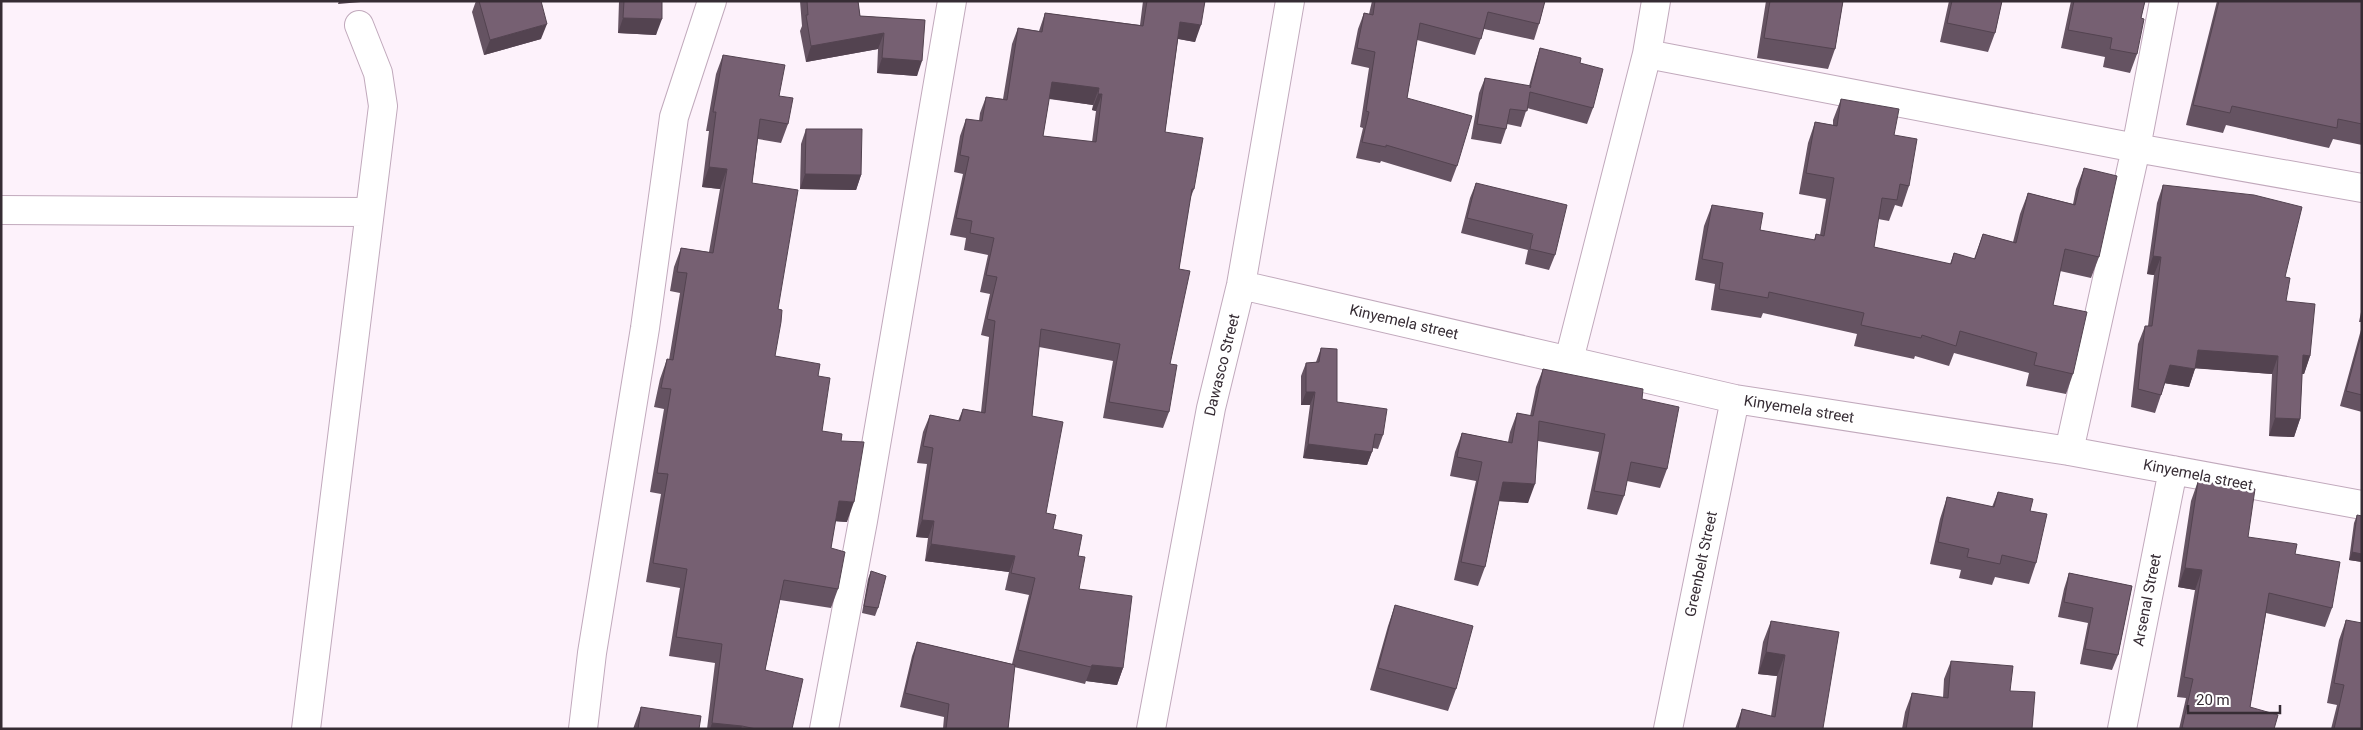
<svg xmlns="http://www.w3.org/2000/svg" width="2363" height="730" font-family="Roboto,sans-serif">
	<rect width="100%" height="100%" fill="#fdf2fb"/>
	<g fill="none" stroke-linecap="round" stroke-linejoin="round">
		<defs>
			<path id="minor" d="M 1647,54 L 2136,148 L 2362,188
				M 1,210 L 368,212
				M 1241,285 L 1735,399 L 2069,451 L 2362,505
				M 1569,360 L 1647,54 L 1656,1
				M 2069,451 L 2136,148 L 2164,1
				M 306,729 L 383,106 L 378,73 L 359,25
				M 583,729 L 592,653 L 645,328 L 674,117 L 712,1
				M 824,729 L 863,521 L 952,1
				M 1151,729 L 1211,408 L 1241,285 L 1290,1
				M 1668,729 L 1735,399
				M 2122,729 L 2173,470"/>
		</defs>
		<use href="#minor" stroke="#c1a9bc" stroke-width="30"/>
		<use href="#minor" stroke="#fff" stroke-width="28"/>
	</g>
	<path fill="#655362" fill-rule="evenodd" d="M 476,1 L 541,1 L 541,39 L 484,55 L 472,12 Z
		M 619,1 L 662,1 L 656,35 L 618,33 Z
		M 800,1 L 858,1 L 860,16 L 925,20 L 917,76 L 877,73 L 878,49 L 806,62 L 800,31 L 802,26 Z
		M 1143,1 L 1205,1 L 1195,42 L 1178,39 L 1165,132 L 1194,189 L 1190,199 L 1179,269 L 1170,364 L 1169,412 L 1163,428 L 1103,418 L 1113,361 L 1039,347 L 1032,416 L 1046,513 L 1053,529 L 1078,556 L 1079,589 L 1123,668 L 1117,685 L 1086,681 L 1085,684 L 1014,667 L 1008,729 L 943,729 L 944,717 L 900,707 L 912,656 L 917,642 L 1012,664 L 1029,595 L 1005,590 L 1009,572 L 925,561 L 928,538 L 916,537 L 927,464 L 917,463 L 923,432 L 930,415 L 958,421 L 963,409 L 981,412 L 989,337 L 981,335 L 990,294 L 980,292 L 988,255 L 964,250 L 966,238 L 950,235 L 963,174 L 954,172 L 960,136 L 966,119 L 979,121 L 980,113 L 986,97 L 1003,99 L 1012,44 L 1018,28 L 1039,31 L 1045,13 L 1140,25 ZM 1049,99 L 1093,105 L 1092,110 L 1096,111 L 1092,142 L 1043,136 Z
		M 1372,1 L 1545,1 L 1539,24 L 1534,40 L 1484,29 L 1475,55 L 1417,40 L 1407,98 L 1457,166 L 1451,182 L 1381,161 L 1380,163 L 1356,158 L 1363,128 L 1360,127 L 1369,68 L 1351,64 L 1358,29 L 1364,13 L 1369,14 Z
		M 1766,1 L 1843,1 L 1835,49 L 1828,69 L 1757,58 Z
		M 1949,1 L 2002,1 L 1995,33 L 1988,52 L 1940,42 Z
		M 2071,1 L 2145,1 L 2141,18 L 2137,54 L 2130,73 L 2103,67 L 2105,57 L 2061,48 Z
		M 2217,1 L 2362,1 L 2362,145 L 2333,139 L 2329,148 L 2226,125 L 2223,133 L 2186,125 Z
		M 1540,48 L 1580,63 L 1593,108 L 1587,124 L 1527,108 L 1521,127 L 1507,124 L 1506,129 L 1501,144 L 1471,139 L 1479,93 L 1485,78 L 1529,86 L 1535,64 Z
		M 723,55 L 779,96 L 788,124 L 781,143 L 758,139 L 752,183 L 778,309 L 775,356 L 818,376 L 822,431 L 841,441 L 847,522 L 835,521 L 831,548 L 838,589 L 831,608 L 780,600 L 765,670 L 792,729 L 707,729 L 715,663 L 669,656 L 680,588 L 646,582 L 661,494 L 650,492 L 664,409 L 654,407 L 660,379 L 667,359 L 669,360 L 680,293 L 670,291 L 674,267 L 681,248 L 709,252 L 720,189 L 702,187 L 709,131 L 706,131 L 716,74 Z
		M 1841,99 L 1894,135 L 1909,186 L 1902,207 L 1895,205 L 1889,221 L 1878,219 L 1874,247 L 1950,264 L 1954,253 L 1974,259 L 1983,234 L 2013,242 L 2020,214 L 2028,193 L 2073,204 L 2076,189 L 2084,168 L 2099,257 L 2091,278 L 2060,271 L 2053,305 L 2073,374 L 2066,394 L 2026,386 L 2029,373 L 1954,353 L 1949,366 L 1915,356 L 1914,359 L 1854,346 L 1857,334 L 1763,313 L 1761,318 L 1711,310 L 1715,284 L 1695,280 L 1704,226 L 1712,205 L 1760,230 L 1814,240 L 1816,234 L 1820,235 L 1826,199 L 1799,194 L 1808,143 L 1815,122 L 1833,125 L 1833,120 Z
		M 806,129 L 861,175 L 856,190 L 800,189 L 801,144 Z
		M 1476,183 L 1555,255 L 1549,270 L 1525,264 L 1528,250 L 1461,233 L 1470,198 Z
		M 2163,185 L 2285,277 L 2286,301 L 2310,356 L 2304,374 L 2302,374 L 2300,419 L 2294,437 L 2269,436 L 2272,374 L 2195,368 L 2189,387 L 2165,383 L 2155,413 L 2131,407 L 2138,344 L 2145,326 L 2148,326 L 2154,275 L 2147,274 L 2157,203 Z
		M 2362,307 L 2362,322 L 2359,322 Z
		M 2362,326 L 2362,412 L 2340,406 Z
		M 1321,348 L 1337,402 L 1383,435 L 1378,449 L 1373,448 L 1367,465 L 1303,458 L 1310,405 L 1301,405 L 1301,376 L 1306,363 L 1316,362 Z
		M 1543,369 L 1642,399 L 1667,469 L 1660,488 L 1627,481 L 1624,496 L 1617,515 L 1587,509 L 1599,452 L 1538,441 L 1528,503 L 1499,501 L 1485,567 L 1478,586 L 1454,580 L 1476,481 L 1450,476 L 1455,452 L 1462,433 L 1508,442 L 1510,432 L 1517,413 L 1530,416 L 1536,387 Z
		M 2198,481 L 2248,537 L 2295,554 L 2332,608 L 2325,627 L 2266,613 L 2250,707 L 2274,729 L 2179,729 L 2186,698 L 2177,697 L 2195,590 L 2178,587 L 2191,501 Z
		M 1998,492 L 2036,563 L 2029,584 L 1995,577 L 1992,585 L 1959,578 L 1961,570 L 1930,564 L 1940,519 L 1947,497 L 1992,507 Z
		M 2357,515 L 2362,562 L 2349,560 L 2354,523 Z
		M 871,571 L 878,608 L 875,616 L 862,613 L 868,579 Z
		M 2069,573 L 2132,586 L 2118,655 L 2112,670 L 2080,664 L 2088,623 L 2058,617 L 2064,589 Z
		M 1395,605 L 1456,689 L 1448,711 L 1370,690 L 1388,626 Z
		M 2346,620 L 2362,729 L 2331,729 L 2337,705 L 2327,703 L 2339,640 Z
		M 1771,621 L 1823,728 L 1825,729 L 1735,729 L 1742,709 L 1771,716 L 1777,676 L 1758,674 L 1763,642 Z
		M 1951,661 L 2010,691 L 2032,729 L 1902,729 L 1905,712 L 1912,693 L 1943,698 L 1944,679 Z
		M 641,707 L 699,729 L 633,729 Z"/>
	<path fill="#534350" d="M 339,1 L 372,1 L 338,4 Z
		M 623,18 L 662,19 L 656,35 L 618,33 Z
		M 1180,22 L 1201,25 L 1195,42 L 1174,38 Z
		M 547,24 L 541,39 L 484,55 L 490,40 Z
		M 884,33 L 878,49 L 806,62 L 811,46 Z
		M 882,58 L 922,61 L 917,76 L 877,73 Z
		M 1052,82 L 1099,88 L 1093,105 L 1046,98 Z
		M 1098,94 L 1102,94 L 1096,111 L 1092,110 Z
		M 709,167 L 727,169 L 720,189 L 702,187 Z
		M 805,174 L 861,175 L 856,190 L 800,189 Z
		M 2153,256 L 2161,257 L 2154,275 L 2147,274 Z
		M 2198,350 L 2278,356 L 2272,374 L 2191,368 Z
		M 2303,355 L 2310,356 L 2304,374 L 2296,373 Z
		M 2170,365 L 2195,369 L 2189,387 L 2163,383 Z
		M 1306,392 L 1315,392 L 1310,405 L 1301,405 Z
		M 2275,418 L 2300,419 L 2294,437 L 2269,436 Z
		M 1308,444 L 1372,452 L 1367,465 L 1303,458 Z
		M 1503,482 L 1535,484 L 1528,503 L 1497,501 Z
		M 839,501 L 854,502 L 847,522 L 832,521 Z
		M 922,520 L 934,521 L 928,538 L 916,537 Z
		M 931,544 L 1015,556 L 1009,572 L 925,561 Z
		M 2352,552 L 2362,554 L 2362,562 L 2349,560 Z
		M 2185,568 L 2202,570 L 2195,590 L 2178,587 Z
		M 1766,652 L 1785,655 L 1777,676 L 1758,674 Z
		M 1092,665 L 1123,668 L 1117,685 L 1086,681 Z
		M 712,723 L 742,726 L 741,729 L 710,729 Z"/>
	<path fill="#766072" stroke="#534350" fill-rule="evenodd" d="M 479,1 L 541,1 L 547,24 L 490,40 Z
		M 624,1 L 662,1 L 662,19 L 623,18 Z
		M 807,1 L 858,1 L 860,16 L 925,20 L 922,61 L 882,58 L 884,33 L 811,46 L 806,15 L 808,15 Z
		M 1147,1 L 1205,1 L 1201,25 L 1180,22 L 1165,132 L 1203,138 L 1194,189 L 1192,189 L 1179,269 L 1190,271 L 1170,364 L 1177,365 L 1169,412 L 1109,402 L 1120,344 L 1041,329 L 1032,416 L 1063,422 L 1046,513 L 1056,515 L 1053,529 L 1082,535 L 1078,556 L 1085,557 L 1079,589 L 1132,596 L 1123,668 L 1092,665 L 1091,667 L 1018,650 L 1035,578 L 1011,573 L 1015,556 L 931,544 L 934,521 L 922,520 L 933,448 L 923,446 L 930,415 L 960,421 L 963,409 L 985,413 L 995,321 L 987,319 L 997,277 L 986,275 L 994,238 L 970,233 L 972,221 L 956,218 L 969,157 L 960,155 L 966,119 L 982,121 L 986,97 L 1007,100 L 1018,28 L 1042,32 L 1045,13 L 1143,26 ZM 1052,82 L 1099,88 L 1098,94 L 1102,94 L 1096,142 L 1043,136 Z
		M 1375,1 L 1545,1 L 1539,24 L 1488,12 L 1481,39 L 1420,23 L 1407,98 L 1472,116 L 1457,166 L 1386,145 L 1386,147 L 1362,142 L 1369,112 L 1366,111 L 1375,52 L 1357,48 L 1364,13 L 1373,15 Z
		M 1770,1 L 1843,1 L 1835,49 L 1764,38 Z
		M 1952,1 L 2002,1 L 1995,33 L 1947,23 Z
		M 2074,1 L 2145,1 L 2141,18 L 2144,19 L 2137,54 L 2110,49 L 2112,38 L 2068,30 Z
		M 2219,1 L 2362,1 L 2362,124 L 2338,119 L 2337,128 L 2232,106 L 2230,113 L 2193,105 Z
		M 1540,48 L 1581,58 L 1580,63 L 1603,69 L 1593,108 L 1530,92 L 1527,111 L 1510,109 L 1506,129 L 1477,124 L 1485,78 L 1531,86 L 1530,88 Z
		M 723,55 L 785,65 L 779,96 L 793,98 L 788,124 L 760,119 L 752,183 L 798,190 L 778,309 L 782,310 L 781,322 L 775,356 L 820,364 L 818,376 L 830,378 L 822,431 L 842,434 L 841,441 L 864,442 L 854,502 L 839,501 L 831,548 L 845,552 L 838,589 L 784,580 L 765,670 L 803,679 L 792,729 L 756,729 L 742,726 L 712,723 L 722,644 L 676,637 L 687,569 L 653,563 L 668,474 L 657,473 L 671,389 L 661,388 L 667,359 L 673,360 L 687,273 L 677,272 L 681,248 L 713,253 L 727,169 L 709,167 L 716,112 L 713,112 Z
		M 1841,99 L 1899,109 L 1894,135 L 1917,139 L 1909,186 L 1900,184 L 1897,200 L 1882,198 L 1874,247 L 1951,264 L 1954,253 L 1975,259 L 1983,234 L 2016,243 L 2028,193 L 2075,205 L 2084,168 L 2117,176 L 2099,257 L 2065,249 L 2053,305 L 2087,312 L 2073,374 L 2034,365 L 2037,353 L 1960,331 L 1956,346 L 1922,335 L 1921,338 L 1861,325 L 1864,313 L 1769,292 L 1768,298 L 1719,289 L 1723,263 L 1702,259 L 1712,205 L 1763,213 L 1760,230 L 1815,240 L 1816,234 L 1824,236 L 1834,178 L 1806,173 L 1815,122 L 1837,126 Z
		M 806,129 L 862,129 L 861,175 L 805,174 Z
		M 1476,183 L 1567,205 L 1555,255 L 1530,249 L 1533,234 L 1467,218 Z
		M 2163,185 L 2254,195 L 2302,207 L 2285,277 L 2290,278 L 2286,301 L 2315,304 L 2310,356 L 2303,355 L 2300,419 L 2275,418 L 2278,356 L 2198,350 L 2195,369 L 2170,365 L 2161,395 L 2138,389 L 2145,326 L 2152,326 L 2161,257 L 2153,256 Z
		M 2362,332 L 2362,395 L 2346,391 Z
		M 1321,348 L 1337,349 L 1337,402 L 1387,409 L 1383,435 L 1375,434 L 1372,452 L 1308,444 L 1315,392 L 1306,392 L 1306,363 L 1319,362 Z
		M 1543,369 L 1643,389 L 1642,399 L 1679,407 L 1667,469 L 1631,462 L 1624,496 L 1594,491 L 1605,434 L 1539,421 L 1535,484 L 1503,482 L 1485,567 L 1461,562 L 1482,462 L 1457,457 L 1462,433 L 1512,443 L 1517,413 L 1533,416 Z
		M 2198,481 L 2255,489 L 2248,537 L 2297,544 L 2295,554 L 2340,562 L 2332,608 L 2269,593 L 2250,707 L 2278,715 L 2274,729 L 2189,729 L 2182,728 L 2193,679 L 2184,677 L 2202,570 L 2185,568 Z
		M 1998,492 L 2033,499 L 2030,511 L 2047,514 L 2036,563 L 2002,555 L 2000,564 L 1967,557 L 1969,549 L 1938,542 L 1947,497 L 1994,507 Z
		M 2357,515 L 2362,516 L 2362,554 L 2352,552 Z
		M 871,571 L 886,576 L 878,608 L 864,606 Z
		M 2069,573 L 2132,586 L 2118,655 L 2085,649 L 2093,608 L 2064,602 Z
		M 1395,605 L 1473,626 L 1456,689 L 1378,668 Z
		M 2346,620 L 2362,623 L 2362,729 L 2334,729 L 2344,685 L 2334,683 Z
		M 1771,621 L 1839,632 L 1823,728 L 1825,729 L 1738,729 L 1742,709 L 1775,717 L 1785,655 L 1766,652 Z
		M 917,642 L 1015,665 L 1008,729 L 946,729 L 949,704 L 905,693 Z
		M 1951,661 L 2013,666 L 2010,691 L 2035,692 L 2032,729 L 1906,729 L 1912,693 L 1948,698 Z
		M 641,707 L 701,716 L 699,729 L 638,729 Z"/>
	<g text-anchor="middle" dominant-baseline="central" stroke-width="5" stroke-linejoin="round" paint-order="stroke">
		<g font-size="15" fill="#362c34" stroke="#fff">
			<text transform="translate(1404 322) rotate(13)">Kinyemela street</text>
			<text transform="translate(1222 365) rotate(-76)">Dawasco Street</text>
			<text transform="translate(1799 409) rotate(9)">Kinyemela street</text>
			<text transform="translate(2198 475) rotate(11)">Kinyemela street</text>
			<text transform="translate(1701 564) rotate(-78)">Greenbelt Street</text>
			<text transform="translate(2147 600) rotate(-79)">Arsenal Street</text>
		</g>
	</g>
	<rect width="2363" height="730" fill="none" stroke="#362c34" stroke-width="5"/>
	<path d="M2188 705v8h92v-8" fill="none" stroke="#362c34" stroke-width="2.5"/>
	<text x="2196" y="705" font-size="15" fill="#362c34" stroke="#ffffff" stroke-width="4" paint-order="stroke">20 m</text>
</svg>
